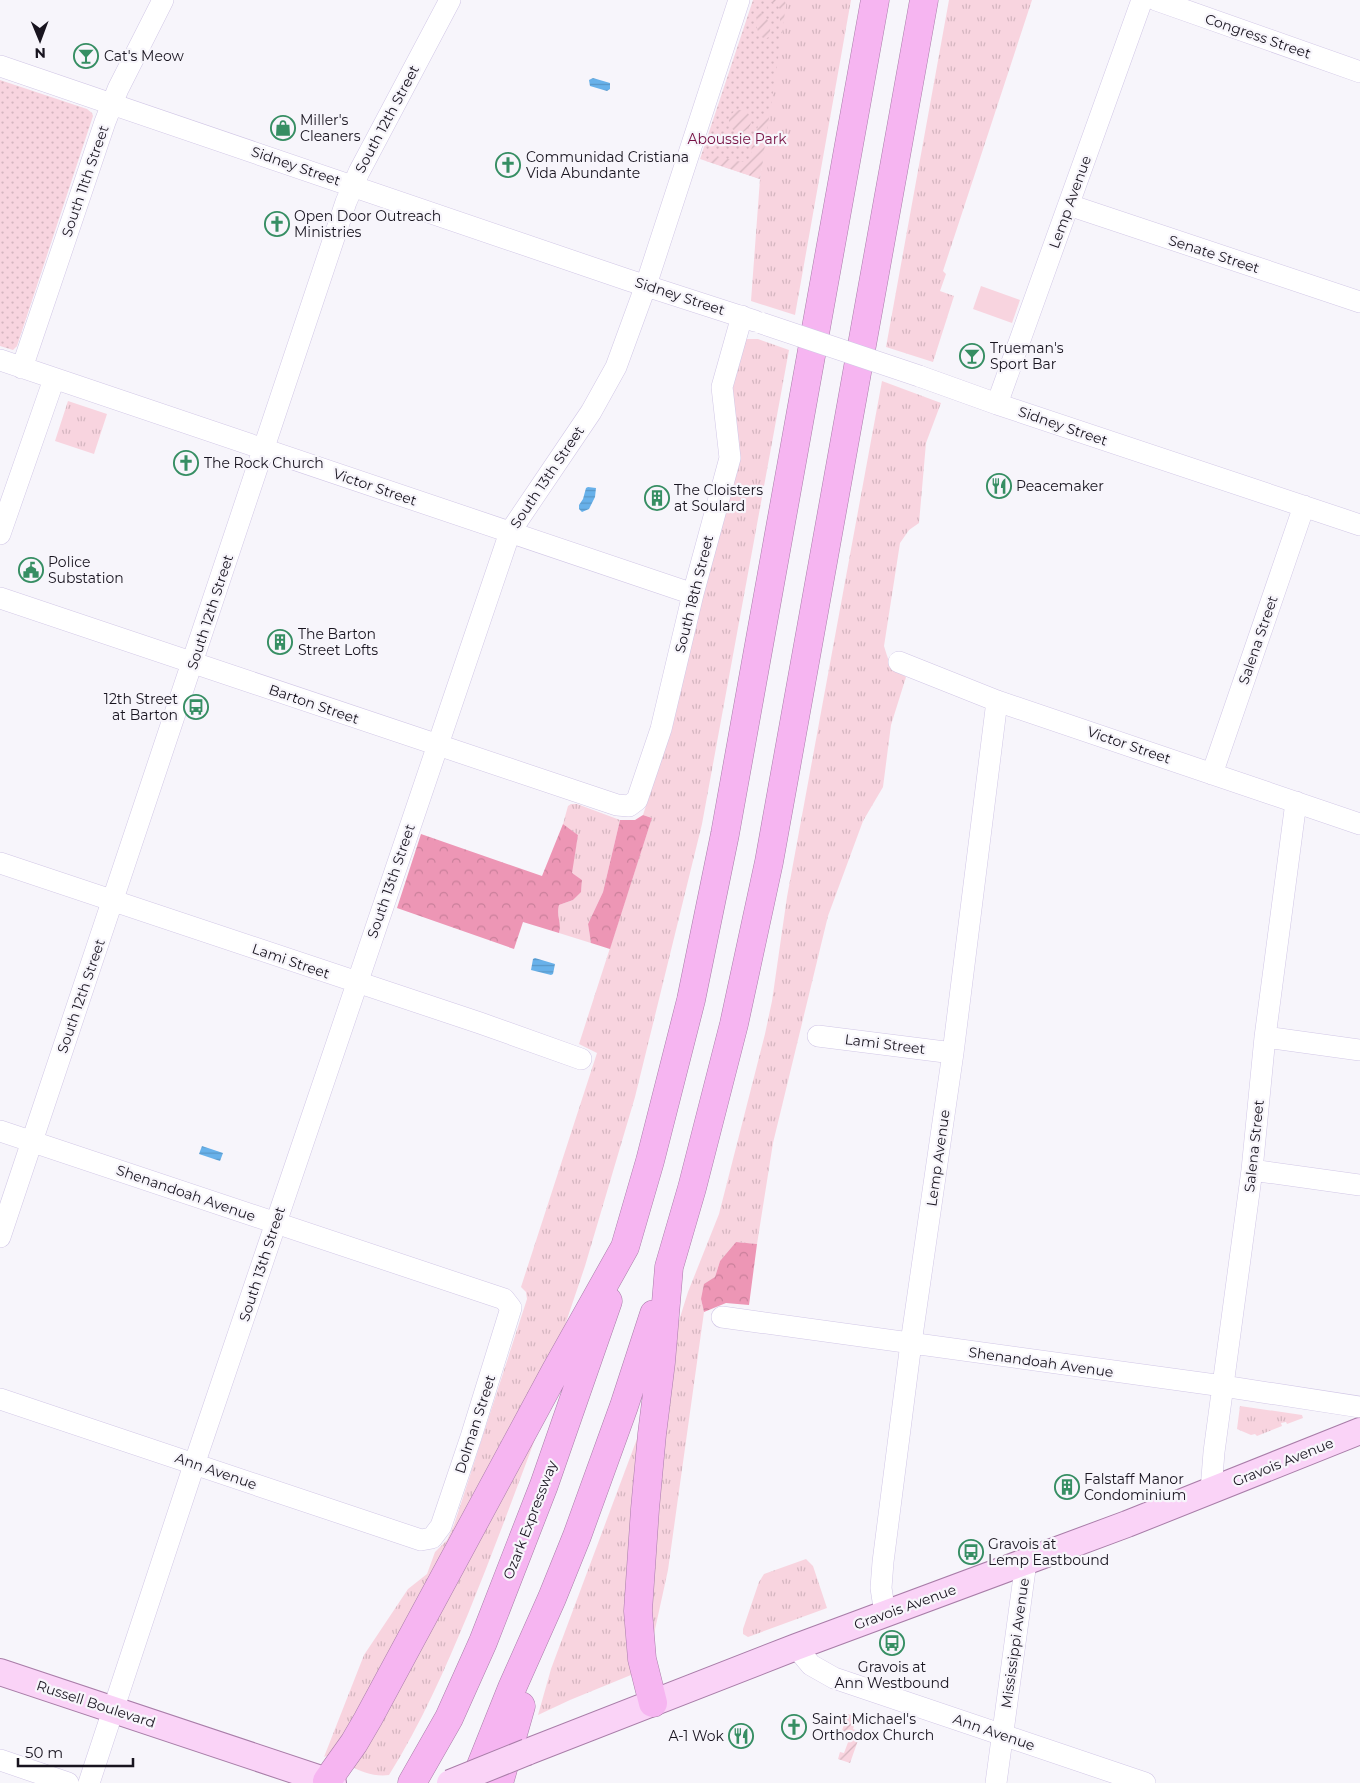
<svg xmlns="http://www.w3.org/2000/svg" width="1360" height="1783" font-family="Montserrat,sans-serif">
	<defs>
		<pattern id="grass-tufts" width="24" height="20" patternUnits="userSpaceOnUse" patternTransform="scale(1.25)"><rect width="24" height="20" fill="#f8d4df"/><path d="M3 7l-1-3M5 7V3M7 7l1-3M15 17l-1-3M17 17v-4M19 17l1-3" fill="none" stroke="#d4b5bf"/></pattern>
		<pattern id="forest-crowns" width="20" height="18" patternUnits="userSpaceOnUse" patternTransform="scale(1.25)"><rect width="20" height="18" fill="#ed96b5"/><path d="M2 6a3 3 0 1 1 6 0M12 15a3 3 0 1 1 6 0" fill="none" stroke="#ca809b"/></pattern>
		<pattern id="park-dots" width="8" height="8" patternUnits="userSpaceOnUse" patternTransform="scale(1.25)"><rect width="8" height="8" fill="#f8d4df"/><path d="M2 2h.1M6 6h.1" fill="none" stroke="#d4b5bf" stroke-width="1.8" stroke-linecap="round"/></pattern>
		<pattern id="garden-furrows" width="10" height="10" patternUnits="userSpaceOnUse" patternTransform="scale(1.25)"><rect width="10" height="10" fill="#f8d4df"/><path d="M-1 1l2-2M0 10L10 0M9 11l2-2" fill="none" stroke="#d4b5bf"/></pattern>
		<pattern id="water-rules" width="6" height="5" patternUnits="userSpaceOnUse" patternTransform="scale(1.25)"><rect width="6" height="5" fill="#68b1ea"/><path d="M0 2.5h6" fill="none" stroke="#5997c8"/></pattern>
	</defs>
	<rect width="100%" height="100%" fill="#f7f5fb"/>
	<path fill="url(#grass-tufts)" d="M 784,0 L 851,0 L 795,315 L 751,301 L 760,179 Z
		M 949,0 L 1032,0 L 943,271 L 946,274 L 940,291 L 954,296 L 933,362 L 886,347 Z
		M 744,339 L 758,339 L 789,350 L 702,824 L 635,1097 L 585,1266 L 558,1346 L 334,1753 L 324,1757 L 364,1655 L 408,1589 L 427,1574 L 435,1552 L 447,1540 L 454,1525 L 527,1299 L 526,1292 L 521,1287 L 597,1053 L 579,1044 L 652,818 L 643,815 L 669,733 L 731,392 Z
		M 882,381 L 941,403 L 926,443 L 919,523 L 909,530 L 900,543 L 884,646 C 889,663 891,668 906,677 L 891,725 L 883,787 L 863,821 L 828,916 L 773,1143 L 757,1244 L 736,1242 L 720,1261 L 715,1277 L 701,1299 L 704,1312 L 668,1570 L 652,1643 L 645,1616 L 677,1327 L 688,1292 L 719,1214 L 765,1034 L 772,1001 L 787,897 Z
		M 68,401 L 107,414 L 94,454 L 55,441 Z
		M 571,804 L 577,804 L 620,820 L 603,892 L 588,924 L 591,943 L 559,933 C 562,921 556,918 559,905 L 573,900 L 581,891 L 582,880 L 571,873 L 578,835 L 563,824 L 568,806 Z
		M 548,1404 C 522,1474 496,1545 468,1614 C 445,1669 421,1724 389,1775 C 375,1777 361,1772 349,1765 Z
		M 1240,1406 L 1302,1415 L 1303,1418 L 1287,1424 L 1286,1422 L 1281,1423 L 1282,1426 L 1257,1436 L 1255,1434 L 1251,1435 L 1237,1429 Z
		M 647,1412 L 631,1635 L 631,1675 L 570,1700 L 538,1715 L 551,1669 Z
		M 806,1559 L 813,1566 L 827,1608 L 748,1637 L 743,1634 L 743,1629 L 759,1582 L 764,1574 Z"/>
	<path fill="url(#forest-crowns)" d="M 643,815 L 652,818 L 610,949 L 591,943 L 588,924 L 603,892 L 620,820 L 635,820 Z
		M 563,824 L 578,835 L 572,873 L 582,880 L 581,892 L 573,900 L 559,905 C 556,918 562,921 559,933 L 523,922 L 514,949 L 397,908 L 421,834 L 542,876 Z
		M 736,1242 L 757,1244 L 749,1305 L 726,1303 L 704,1312 L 701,1299 L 704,1284 L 715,1277 L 720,1261 Z"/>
	<path fill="url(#park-dots)" d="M 753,0 L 787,0 L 760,179 L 700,159 Z
		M 0,80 L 87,109 L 92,113 L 93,116 L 17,346 L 13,350 L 0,346 Z"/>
	<path fill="url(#garden-furrows)" d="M 768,0 L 784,0 L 786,4 L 783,27 L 780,25 L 780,9 L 776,4 Z
		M 761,13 C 769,19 772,27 769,37 L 765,39 C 756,34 756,25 757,15 Z
		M729 121a11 11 0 1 1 22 0a11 11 0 1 1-22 0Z
		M 770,111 L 760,179 L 706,161 L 710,156 C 723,156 733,162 746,162 L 751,157 L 752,142 L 762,116 Z
		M 848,1714 L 857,1718 L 853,1729 L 861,1732 L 850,1763 L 838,1759 L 840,1752 L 844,1753 L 850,1737 L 841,1733 Z"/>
	<path fill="#f8d4df" d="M 981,286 L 1020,300 L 1012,323 L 973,309 Z"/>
	<path fill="url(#water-rules)" d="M 593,78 L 610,83 L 610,89 L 607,91 L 590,86 L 589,80 Z
		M 588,487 L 596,488 L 595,497 L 589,509 L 582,512 L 579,509 L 579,505 L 583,499 L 586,488 Z
		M 535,958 L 555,964 L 553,974 L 551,975 L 531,970 L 533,959 Z
		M 202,1146 L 223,1153 L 220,1161 L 199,1154 Z"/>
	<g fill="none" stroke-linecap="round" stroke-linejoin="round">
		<defs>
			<path id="minor" d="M 1156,0 L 1360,72
				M 0,66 L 628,280 L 755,321
				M 1069,205 L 1360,302
				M 0,360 L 693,594
				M 22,368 L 105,122 L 118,89 L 163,0
				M 919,376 L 997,404 L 1360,525
				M 997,404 L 1142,0
				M 0,534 L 54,379
				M 0,598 L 617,805 L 629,806 L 637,800 L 661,729 L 693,594 L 730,458 L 722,387 L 742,316
				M 899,662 L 997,701 L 1360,824
				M 1212,774 L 1304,506
				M 0,863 L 480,1023 L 581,1059
				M 818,1036 L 953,1053
				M 1265,1037 L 1360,1050
				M 0,1131 L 504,1299 L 511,1308 L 471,1437 L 441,1526 L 432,1538 L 421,1540 L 0,1399
				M 1252,1170 L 1360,1185
				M 0,1237 L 346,202 L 359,172 L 450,0
				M 722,1317 L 1223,1386 L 1360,1407
				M 1211,1490 L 1214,1452 L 1252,1170 L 1265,1037 L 1296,802
				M 885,1614 L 881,1588 L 883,1562 L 911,1343 L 953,1053 L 997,701
				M 796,1647 L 811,1665 L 834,1678 L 1145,1783
				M 0,1760 L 68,1783
				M 89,1783 L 199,1450 L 510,532 L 591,412 L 616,367 L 646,285 L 739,0
				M 996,1783 L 1026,1562"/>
			<path id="major" d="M 0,1672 L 333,1783
				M 527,1752 L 796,1647 L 1127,1524 L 1360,1431"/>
			<path id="highway" d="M 653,1703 L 642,1659 L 638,1611 L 645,1509 L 652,1434 L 661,1362 L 669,1267 L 692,1188 L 734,1024 L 769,862 L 924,0
				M 327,1781 L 354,1743 L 368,1719 L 555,1372 L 625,1247 L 650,1161 L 691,1000 L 725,834 L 875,0
				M 412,1783 L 449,1718 L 483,1642 L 544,1485 L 608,1301
				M 474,1783 L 512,1688 L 552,1598 L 577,1536 L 624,1406 L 654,1314
				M 499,1783 L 521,1706"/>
		</defs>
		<use href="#minor" stroke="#d1c7e6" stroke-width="22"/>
		<use href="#major" stroke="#a87da8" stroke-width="28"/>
		<use href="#highway" stroke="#a87da8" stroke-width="29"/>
		<use href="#minor" stroke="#fff" stroke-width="21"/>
		<use href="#major" stroke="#fad3f7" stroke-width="26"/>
		<use href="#highway" stroke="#f6b5f1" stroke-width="28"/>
		<defs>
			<path id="minor-bridge" d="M 761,323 L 919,376"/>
			<path id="major-bridge" d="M 450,1783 L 527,1752"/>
		</defs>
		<use href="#minor-bridge" stroke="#d1c7e6" stroke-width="22" stroke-linecap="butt"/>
		<use href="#major-bridge" stroke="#a87da8" stroke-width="28" stroke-linecap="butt"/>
		<use href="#minor-bridge" stroke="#fff" stroke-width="21"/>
		<use href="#major-bridge" stroke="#fad3f7" stroke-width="26"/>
	</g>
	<defs>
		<symbol id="bar-ring" viewBox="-11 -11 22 22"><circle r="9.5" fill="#f7f5fb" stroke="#368e63" stroke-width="1.5"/><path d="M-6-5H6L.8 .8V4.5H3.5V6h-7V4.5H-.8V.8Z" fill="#368e63"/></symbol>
		<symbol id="shop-ring" viewBox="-11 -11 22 22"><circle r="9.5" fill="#f7f5fb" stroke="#368e63" stroke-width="1.5"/><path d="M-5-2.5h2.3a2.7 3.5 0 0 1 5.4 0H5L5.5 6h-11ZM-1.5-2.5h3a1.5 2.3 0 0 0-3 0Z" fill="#368e63"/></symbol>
		<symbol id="church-ring" viewBox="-11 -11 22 22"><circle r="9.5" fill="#f7f5fb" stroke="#368e63" stroke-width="1.5"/><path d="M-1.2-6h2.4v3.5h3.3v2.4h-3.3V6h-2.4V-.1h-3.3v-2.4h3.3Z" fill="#368e63"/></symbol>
		<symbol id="restaurant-ring" viewBox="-11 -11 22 22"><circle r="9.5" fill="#f7f5fb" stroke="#368e63" stroke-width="1.5"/><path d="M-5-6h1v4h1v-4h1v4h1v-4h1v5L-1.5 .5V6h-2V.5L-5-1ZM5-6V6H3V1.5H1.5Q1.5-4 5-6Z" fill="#368e63"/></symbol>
		<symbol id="building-ring" viewBox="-11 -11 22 22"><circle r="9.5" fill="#f7f5fb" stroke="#368e63" stroke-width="1.5"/><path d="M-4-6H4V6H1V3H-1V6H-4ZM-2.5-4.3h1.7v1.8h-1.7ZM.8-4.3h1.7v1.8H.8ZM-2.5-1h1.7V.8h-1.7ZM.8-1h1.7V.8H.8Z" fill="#368e63"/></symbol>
		<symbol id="civic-ring" viewBox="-11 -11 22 22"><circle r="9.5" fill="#f7f5fb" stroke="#368e63" stroke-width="1.5"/><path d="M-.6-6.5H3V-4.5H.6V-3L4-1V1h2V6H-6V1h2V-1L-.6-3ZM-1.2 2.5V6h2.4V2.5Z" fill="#368e63"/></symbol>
		<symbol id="bus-ring" viewBox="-11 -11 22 22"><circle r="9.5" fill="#f7f5fb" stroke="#368e63" stroke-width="1.5"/><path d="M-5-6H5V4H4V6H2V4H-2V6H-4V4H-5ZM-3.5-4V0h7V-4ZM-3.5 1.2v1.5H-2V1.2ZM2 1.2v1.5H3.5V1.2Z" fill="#368e63"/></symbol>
	</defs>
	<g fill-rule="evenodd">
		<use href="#bar-ring" x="72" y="42" width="28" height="28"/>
		<use href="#shop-ring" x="269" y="114" width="28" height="28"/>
		<use href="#church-ring" x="494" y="151" width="28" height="28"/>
		<use href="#church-ring" x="263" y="210" width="28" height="28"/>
		<use href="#bar-ring" x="958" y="342" width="28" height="28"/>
		<use href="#church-ring" x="172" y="449" width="28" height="28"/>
		<use href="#restaurant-ring" x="985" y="472" width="28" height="28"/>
		<use href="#building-ring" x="643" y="484" width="28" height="28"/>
		<use href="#civic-ring" x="17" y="556" width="28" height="28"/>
		<use href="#building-ring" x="266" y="628" width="28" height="28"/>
		<use href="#bus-ring" x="182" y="693" width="28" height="28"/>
		<use href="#building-ring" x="1053" y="1473" width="28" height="28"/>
		<use href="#bus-ring" x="957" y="1538" width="28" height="28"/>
		<use href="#bus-ring" x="878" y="1629" width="28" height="28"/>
		<use href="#church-ring" x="780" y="1713" width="28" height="28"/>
		<use href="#restaurant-ring" x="727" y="1722" width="28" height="28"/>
	</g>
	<g text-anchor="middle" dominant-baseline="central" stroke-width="4.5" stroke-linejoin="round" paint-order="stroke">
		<g font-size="14" fill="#18141f" stroke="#f7f5fb">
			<text transform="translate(1258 36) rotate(19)">Congress Street</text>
			<text transform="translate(387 119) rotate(-62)">South 12th Street</text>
			<text transform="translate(296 166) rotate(19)">Sidney Street</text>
			<text transform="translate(85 181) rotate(-71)">South 11th Street</text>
			<text transform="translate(1070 202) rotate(-70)">Lemp Avenue</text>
			<text transform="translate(1214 254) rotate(18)">Senate Street</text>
			<text transform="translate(680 296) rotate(18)">Sidney Street</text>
			<text transform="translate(1063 426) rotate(19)">Sidney Street</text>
			<text transform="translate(547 477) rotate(-56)">South 13th Street</text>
			<text transform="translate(375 487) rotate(19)">Victor Street</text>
			<text transform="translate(694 594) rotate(-76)">South 18th Street</text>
			<text transform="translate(210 612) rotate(-72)">South 12th Street</text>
			<text transform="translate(1258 640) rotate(-71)">Salena Street</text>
			<text transform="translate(314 704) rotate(19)">Barton Street</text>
			<text transform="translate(1129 745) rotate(19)">Victor Street</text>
			<text transform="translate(391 881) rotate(-71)">South 13th Street</text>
			<text transform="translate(291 961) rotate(19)">Lami Street</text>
			<text transform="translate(81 996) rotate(-71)">South 12th Street</text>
			<text transform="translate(885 1044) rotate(7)">Lami Street</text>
			<text transform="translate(1254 1146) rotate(-84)">Salena Street</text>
			<text transform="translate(938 1158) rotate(-82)">Lemp Avenue</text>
			<text transform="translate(186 1193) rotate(19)">Shenandoah Avenue</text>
			<text transform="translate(262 1264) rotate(-72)">South 13th Street</text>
			<text transform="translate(1041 1362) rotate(8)">Shenandoah Avenue</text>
			<text transform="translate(475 1424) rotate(-72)">Dolman Street</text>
			<text transform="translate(1283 1462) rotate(-22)">Gravois Avenue</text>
			<text transform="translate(216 1471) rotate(19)">Ann Avenue</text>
			<text transform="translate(530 1520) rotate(-69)">Ozark Expressway</text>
			<text transform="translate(905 1607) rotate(-20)">Gravois Avenue</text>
			<text transform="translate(1015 1643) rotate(-82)">Mississippi Avenue</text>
			<text transform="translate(96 1704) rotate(18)">Russell Boulevard</text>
			<text transform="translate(994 1732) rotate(19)">Ann Avenue</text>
		</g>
		<g font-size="14" fill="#18141f" stroke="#f7f5fb" text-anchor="start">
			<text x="104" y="56">Cat's Meow</text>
			<text x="300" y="120">Miller's<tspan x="300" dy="16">Cleaners</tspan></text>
			<text x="526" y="157">Communidad Cristiana<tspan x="526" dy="16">Vida Abundante</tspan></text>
			<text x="294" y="216">Open Door Outreach<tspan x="294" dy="16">Ministries</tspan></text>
			<text x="990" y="348">Trueman's<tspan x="990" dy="16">Sport Bar</tspan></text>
			<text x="204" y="463">The Rock Church</text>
			<text x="1016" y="486">Peacemaker</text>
			<text x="674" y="490">The Cloisters<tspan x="674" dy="16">at Soulard</tspan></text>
			<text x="48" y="562">Police<tspan x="48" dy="16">Substation</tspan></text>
			<text x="298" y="634">The Barton<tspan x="298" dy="16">Street Lofts</tspan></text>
			<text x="178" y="699" text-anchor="end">12th Street<tspan x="178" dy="16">at Barton</tspan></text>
			<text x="1084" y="1479">Falstaff Manor<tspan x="1084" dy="16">Condominium</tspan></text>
			<text x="988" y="1544">Gravois at<tspan x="988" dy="16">Lemp Eastbound</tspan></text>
			<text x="892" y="1667" text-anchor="middle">Gravois at<tspan x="892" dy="16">Ann Westbound</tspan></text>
			<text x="812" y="1719">Saint Michael's<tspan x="812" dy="16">Orthodox Church</tspan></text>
			<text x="724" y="1736" text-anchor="end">A-1 Wok</text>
		</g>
		<g font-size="14" fill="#761143" stroke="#f7f5fb">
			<text x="737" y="139">Aboussie Park</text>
		</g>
	</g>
	<g transform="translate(40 40) rotate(179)" stroke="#f7f5fb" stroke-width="4" paint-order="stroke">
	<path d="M0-4L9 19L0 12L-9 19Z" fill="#18141f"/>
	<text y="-8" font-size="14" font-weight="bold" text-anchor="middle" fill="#18141f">N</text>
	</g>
	<path d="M18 1758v8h115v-8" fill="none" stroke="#18141f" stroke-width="2.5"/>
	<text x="25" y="1758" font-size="15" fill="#18141f" stroke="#f7f5fb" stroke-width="4" paint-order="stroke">50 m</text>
</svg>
